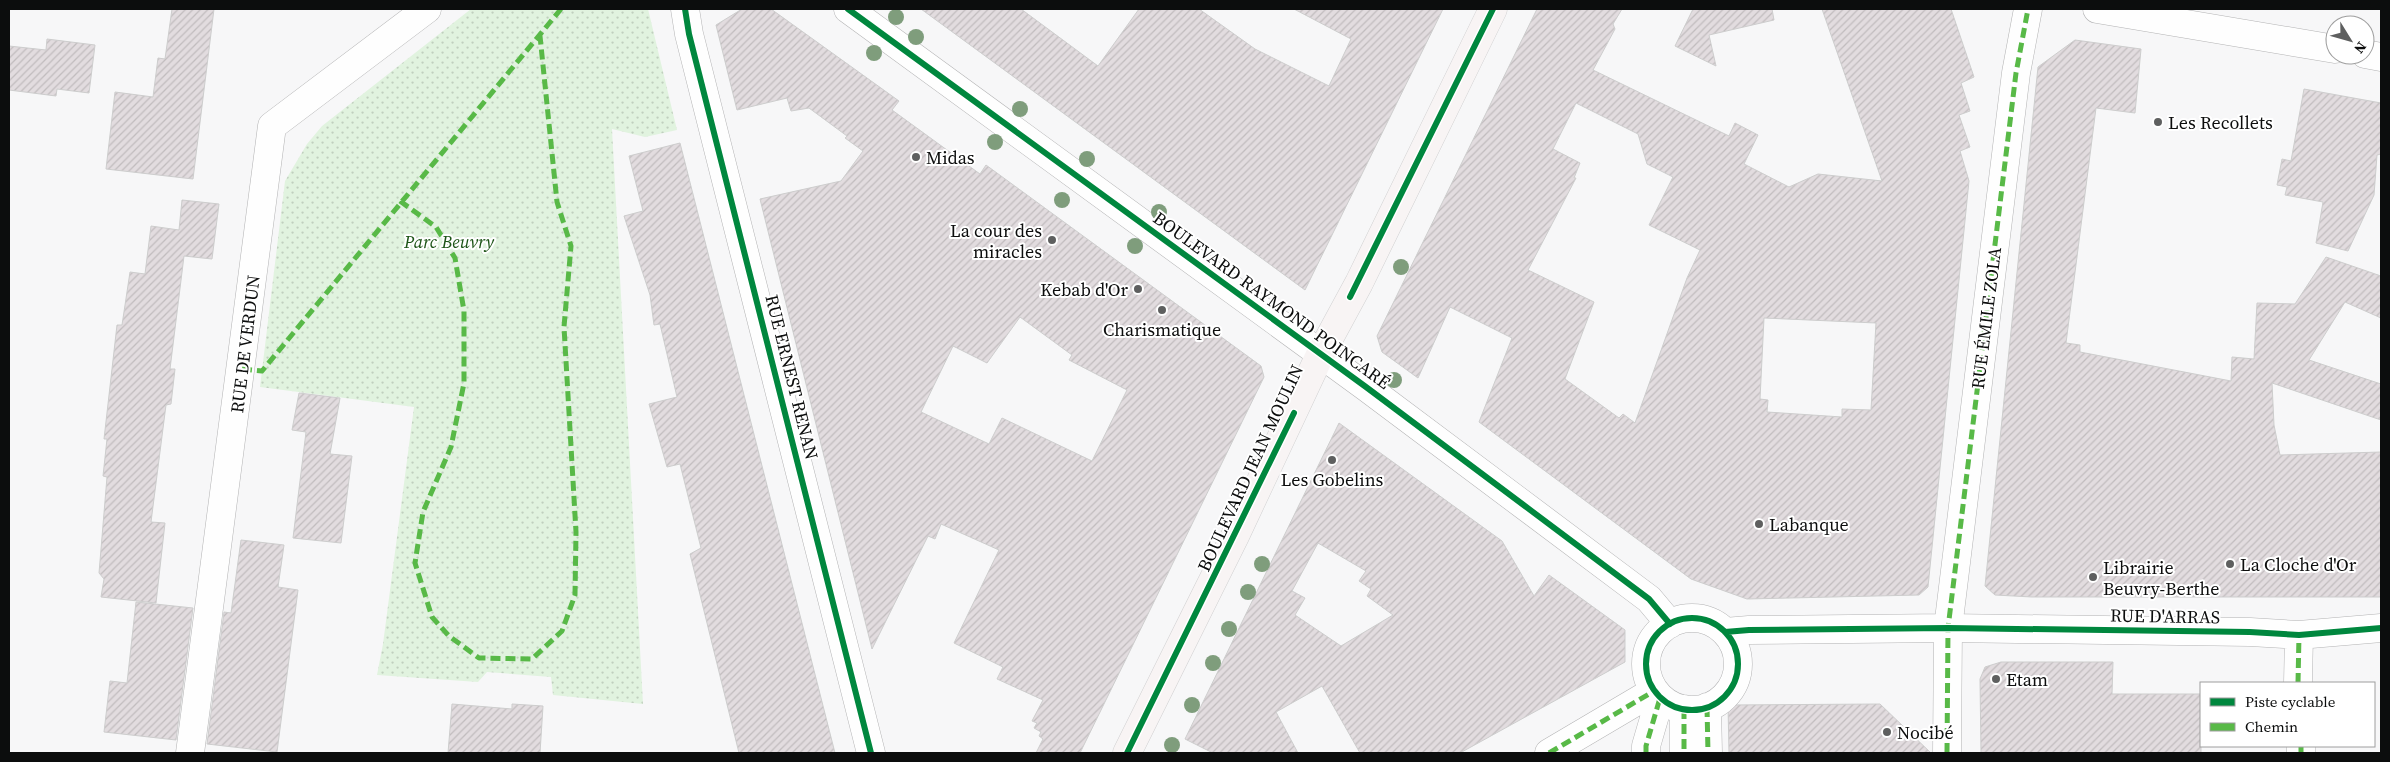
<svg xmlns="http://www.w3.org/2000/svg" width="2390" height="762" font-family="'Source Serif 4',serif">
	<defs>
		<pattern id="park-dots" width="8" height="8" patternUnits="userSpaceOnUse" patternTransform="scale(1.25)"><rect width="8" height="8" fill="#e1f3df"/><path d="M2 2h.1M6 6h.1" fill="none" stroke="#c0cfbe" stroke-width="1.8" stroke-linecap="round"/></pattern>
		<pattern id="building-hatch" width="6" height="6" patternUnits="userSpaceOnUse" patternTransform="scale(1.25)"><rect width="6" height="6" fill="#e2dcdf"/><path d="M-1 1l2-2M0 6l6-6M5 7l2-2" fill="none" stroke="#c1bcbe"/></pattern>
	</defs>
	<rect width="100%" height="100%" fill="#f7f7f8"/>
	<path fill="url(#park-dots)" d="M 471,9 L 648,9 L 677,130 L 645,137 L 612,129 L 643,704 L 553,695 L 551,677 L 487,672 L 478,682 L 377,675 L 383,644 L 414,407 L 260,387 L 285,181 L 307,144 L 322,126 Z"/>
	<path fill="url(#building-hatch)" stroke="#cdcdcd" fill-rule="evenodd" d="M 172,9 L 214,9 L 193,179 L 106,169 L 115,92 L 153,97 L 158,58 L 165,59 Z
		M 742,9 L 771,9 L 899,101 L 892,110 L 980,174 L 986,165 L 1261,366 L 1264,377 L 1080,753 L 1036,753 L 1043,739 L 1039,736 L 1041,732 L 1034,728 L 1037,723 L 1032,721 L 1043,700 L 997,679 L 1003,667 L 954,643 L 999,550 L 941,524 L 935,539 L 928,536 L 872,649 L 760,199 L 841,181 L 863,151 L 845,138 L 847,136 L 809,108 L 791,111 L 787,98 L 737,110 L 716,25 ZM 1020,317 L 1072,355 L 1069,360 L 1127,390 L 1092,461 L 1002,418 L 989,444 L 921,412 L 953,346 L 987,363 Z
		M 921,9 L 1021,9 L 1098,66 L 1139,9 L 1199,9 L 1255,49 L 1329,86 L 1351,39 L 1294,9 L 1443,9 L 1305,290 Z
		M 1537,9 L 1622,9 L 1613,24 L 1615,29 L 1593,70 L 1729,136 L 1735,123 L 1758,135 L 1744,164 L 1789,187 L 1818,174 L 1882,181 L 1822,9 L 1951,9 L 1974,77 L 1961,83 L 1970,111 L 1959,115 L 1970,147 L 1960,151 L 1969,181 L 1928,587 L 1919,595 L 1747,599 L 1691,579 L 1479,422 L 1512,338 L 1450,307 L 1418,378 L 1382,352 L 1377,336 ZM 1576,103 L 1638,134 L 1647,164 L 1673,177 L 1649,225 L 1700,250 L 1687,278 L 1635,423 L 1623,414 L 1619,418 L 1565,379 L 1594,302 L 1528,270 L 1576,178 L 1574,178 L 1580,163 L 1553,149 ZM 1764,318 L 1876,323 L 1871,410 L 1842,409 L 1842,417 L 1767,412 L 1768,400 L 1760,399 Z
		M 1693,9 L 1772,9 L 1774,20 L 1709,35 L 1716,66 L 1675,46 Z
		M 47,39 L 95,45 L 89,93 L 57,89 L 56,96 L 9,90 L 9,46 L 46,50 Z
		M 2075,40 L 2141,49 L 2135,113 L 2096,108 L 2066,343 L 2080,345 L 2080,352 L 2231,381 L 2232,357 L 2254,359 L 2257,303 L 2295,304 L 2326,257 L 2381,276 L 2381,318 L 2345,302 L 2309,360 L 2381,384 L 2381,420 L 2272,383 L 2274,425 L 2280,455 L 2381,452 L 2381,597 L 2032,597 L 1995,595 L 1985,586 L 2038,67 Z
		M 2304,89 L 2381,103 L 2381,154 L 2377,155 L 2374,195 L 2348,251 L 2316,243 L 2323,202 L 2285,195 L 2287,187 L 2277,185 L 2282,159 L 2291,161 Z
		M 680,143 L 760,458 L 835,753 L 739,753 L 690,554 L 701,548 L 680,464 L 667,467 L 649,404 L 677,397 L 660,324 L 654,325 L 650,295 L 624,216 L 643,211 L 629,156 Z
		M 182,200 L 219,204 L 212,259 L 184,256 L 170,369 L 175,369 L 171,404 L 166,405 L 151,522 L 165,523 L 156,603 L 101,597 L 104,579 L 99,573 L 107,477 L 103,476 L 107,439 L 104,439 L 117,325 L 122,325 L 130,272 L 145,274 L 151,226 L 179,230 Z
		M 299,393 L 340,398 L 330,454 L 352,456 L 341,543 L 293,538 L 306,432 L 292,430 Z
		M 1339,423 L 1502,541 L 1534,596 L 1549,575 L 1625,630 L 1625,662 L 1460,753 L 1360,753 L 1322,686 L 1276,712 L 1298,753 L 1213,753 L 1185,739 ZM 1318,543 L 1366,571 L 1359,581 L 1371,589 L 1367,596 L 1393,615 L 1341,646 L 1295,615 L 1305,598 L 1292,591 Z
		M 241,540 L 284,545 L 278,587 L 298,590 L 277,752 L 207,744 L 224,612 L 231,613 Z
		M 136,602 L 193,608 L 176,740 L 104,732 L 110,681 L 127,683 Z
		M 2001,662 L 2113,662 L 2112,694 L 2201,694 L 2201,753 L 1981,753 L 1980,679 L 1985,667 Z
		M 452,704 L 512,709 L 512,704 L 543,706 L 540,753 L 448,753 Z
		M 1880,704 L 1931,753 L 1729,753 L 1728,705 Z"/>
	<g fill="none" stroke-linecap="round" stroke-linejoin="round">
		<defs>
			<path id="minor" d="M 685,9 L 689,34 L 871,753
				M 848,9 L 1366,387 L 1649,599 L 1670,624
				M 2097,9 L 2335,49
				M 2365,54 L 2381,57
				M1646 664a46 46 0 1 1 92 0a46 46 0 1 1-92 0Z
				M 1725,632 L 1749,630 L 1948,628 L 2250,632 L 2299,635 L 2381,628
				M 2298,683 L 2299,635
				M 1707,707 L 1708,753
				M 1684,709 L 1684,753
				M 2301,746 L 2301,753
				M 190,753 L 272,126 L 427,9
				M 1549,753 L 1654,691
				M 1646,753 L 1646,746 L 1660,698
				M 1947,753 L 1948,628 L 2016,73 L 2028,9"/>
			<path id="major" d="M 1127,753 L 1235,536 L 1320,355 L 1359,283 L 1493,9"/>
		</defs>
		<use href="#minor" stroke="#b3b3b4" stroke-width="29"/>
		<use href="#major" stroke="#d0d0d1" stroke-width="29"/>
		<use href="#minor" stroke="#fefefe" stroke-width="28"/>
		<use href="#major" stroke="#f8f4f4" stroke-width="28"/>
		<path stroke="#58b947" stroke-width="5" stroke-dasharray="10 5" stroke-linecap="butt" d="M 400,201 L 436,227 L 455,258 L 464,311 L 464,383 L 451,447 L 423,512 L 415,563 L 432,617 L 449,636 L 479,658 L 532,659 L 562,631 L 575,595 L 576,532 L 564,327 L 571,246 L 557,202 L 540,36
			M 242,369 L 262,371 L 561,9
			M 2298,683 L 2299,635
			M 1707,707 L 1708,753
			M 1684,709 L 1684,753
			M 2301,746 L 2301,753
			M 1549,753 L 1654,691
			M 1646,753 L 1646,746 L 1660,698
			M 1947,753 L 1948,628 L 2016,73 L 2028,9"/>
		<defs>
			<path id="cycleway" d="M 685,9 L 689,34 L 871,753
				M 848,9 L 1366,387 L 1649,599 L 1670,624
				M 1350,297 L 1493,9
				M1646 664a46 46 0 1 1 92 0a46 46 0 1 1-92 0Z
				M 1725,632 L 1749,630 L 1948,628 L 2250,632 L 2299,635 L 2381,628
				M 1127,753 L 1294,413"/>
		</defs>
		<use href="#cycleway" stroke="#fff" stroke-width="9"/>
		<use href="#cycleway" stroke="#00873e" stroke-width="6"/>
	</g>
	<g fill="#7f9d7c">
		<circle cx="896" cy="17" r="8"/>
		<circle cx="916" cy="37" r="8"/>
		<circle cx="874" cy="53" r="8"/>
		<circle cx="1020" cy="109" r="8"/>
		<circle cx="995" cy="142" r="8"/>
		<circle cx="1087" cy="159" r="8"/>
		<circle cx="1062" cy="200" r="8"/>
		<circle cx="1159" cy="212" r="8"/>
		<circle cx="1135" cy="246" r="8"/>
		<circle cx="1401" cy="267" r="8"/>
		<circle cx="1394" cy="380" r="8"/>
		<circle cx="1262" cy="564" r="8"/>
		<circle cx="1248" cy="592" r="8"/>
		<circle cx="1229" cy="629" r="8"/>
		<circle cx="1213" cy="663" r="8"/>
		<circle cx="1192" cy="705" r="8"/>
		<circle cx="1172" cy="745" r="8"/>
	</g>
	<g fill="#5e5f5f" stroke="#fff" stroke-width="2">
		<circle cx="2158" cy="122" r="5"/>
		<circle cx="916" cy="157" r="5"/>
		<circle cx="1052" cy="240" r="5"/>
		<circle cx="1138" cy="289" r="5"/>
		<circle cx="1162" cy="310" r="5"/>
		<circle cx="1332" cy="460" r="5"/>
		<circle cx="1759" cy="524" r="5"/>
		<circle cx="2230" cy="564" r="5"/>
		<circle cx="2093" cy="577" r="5"/>
		<circle cx="1996" cy="679" r="5"/>
		<circle cx="1887" cy="732" r="5"/>
	</g>
	<g text-anchor="middle" dominant-baseline="central" stroke-width="4" stroke-linejoin="round" paint-order="stroke">
		<g font-size="18" fill="#0c0d0d" stroke="#fff" text-anchor="start">
			<text x="2168" y="122">Les Recollets</text>
			<text x="926" y="157">Midas</text>
			<text x="1042" y="230" text-anchor="end">La cour des<tspan x="1042" dy="21">miracles</tspan></text>
			<text x="1128" y="289" text-anchor="end">Kebab d'Or</text>
			<text x="1162" y="329" text-anchor="middle">Charismatique</text>
			<text x="1332" y="479" text-anchor="middle">Les Gobelins</text>
			<text x="1769" y="524">Labanque</text>
			<text x="2240" y="564">La Cloche d'Or</text>
			<text x="2103" y="567">Librairie<tspan x="2103" dy="21">Beuvry-Berthe</tspan></text>
			<text x="2006" y="679">Etam</text>
			<text x="1897" y="732">Nocibé</text>
		</g>
		<g font-size="18" font-style="italic" fill="#1d5417" stroke="#fff">
			<text x="449" y="241">Parc Beuvry</text>
		</g>
		<g font-size="18" fill="#0c0d0d" stroke="#fff">
			<text transform="translate(1272 300) rotate(36)">BOULEVARD RAYMOND POINCARÉ</text>
			<text transform="translate(1986 318) rotate(-83)">RUE ÉMILE ZOLA</text>
			<text transform="translate(245 344) rotate(-83)">RUE DE VERDUN</text>
			<text transform="translate(792 377) rotate(76)">RUE ERNEST RENAN</text>
			<text transform="translate(1250 468) rotate(-65)">BOULEVARD JEAN MOULIN</text>
			<text transform="translate(2165 616) rotate(1)">RUE D'ARRAS</text>
		</g>
	</g>
	<rect width="2390" height="762" fill="none" stroke="#0c0d0d" stroke-width="20"/>
	<rect x="2200" y="682" width="175" height="65" fill="#ffffff" stroke="#9e9e9e"/>
	<rect x="2210" y="698" width="25" height="8" fill="#00873e" stroke="#9e9e9e"/>
	<text x="2245" y="707" font-size="15" fill="#0c0d0d">Piste cyclable</text>
	<rect x="2210" y="723" width="25" height="8" fill="#58b947" stroke="#9e9e9e"/>
	<text x="2245" y="732" font-size="15" fill="#0c0d0d">Chemin</text>
	<g transform="translate(2350 40) rotate(127)"><circle r="24" fill="#ffffff" stroke="#9e9e9e"/>
	<path d="M0-4L9 19L0 12L-9 19Z" fill="#5e5f5f"/>
	<text y="-8" font-size="14" font-weight="bold" text-anchor="middle" fill="#0c0d0d">N</text>
	</g>
</svg>
